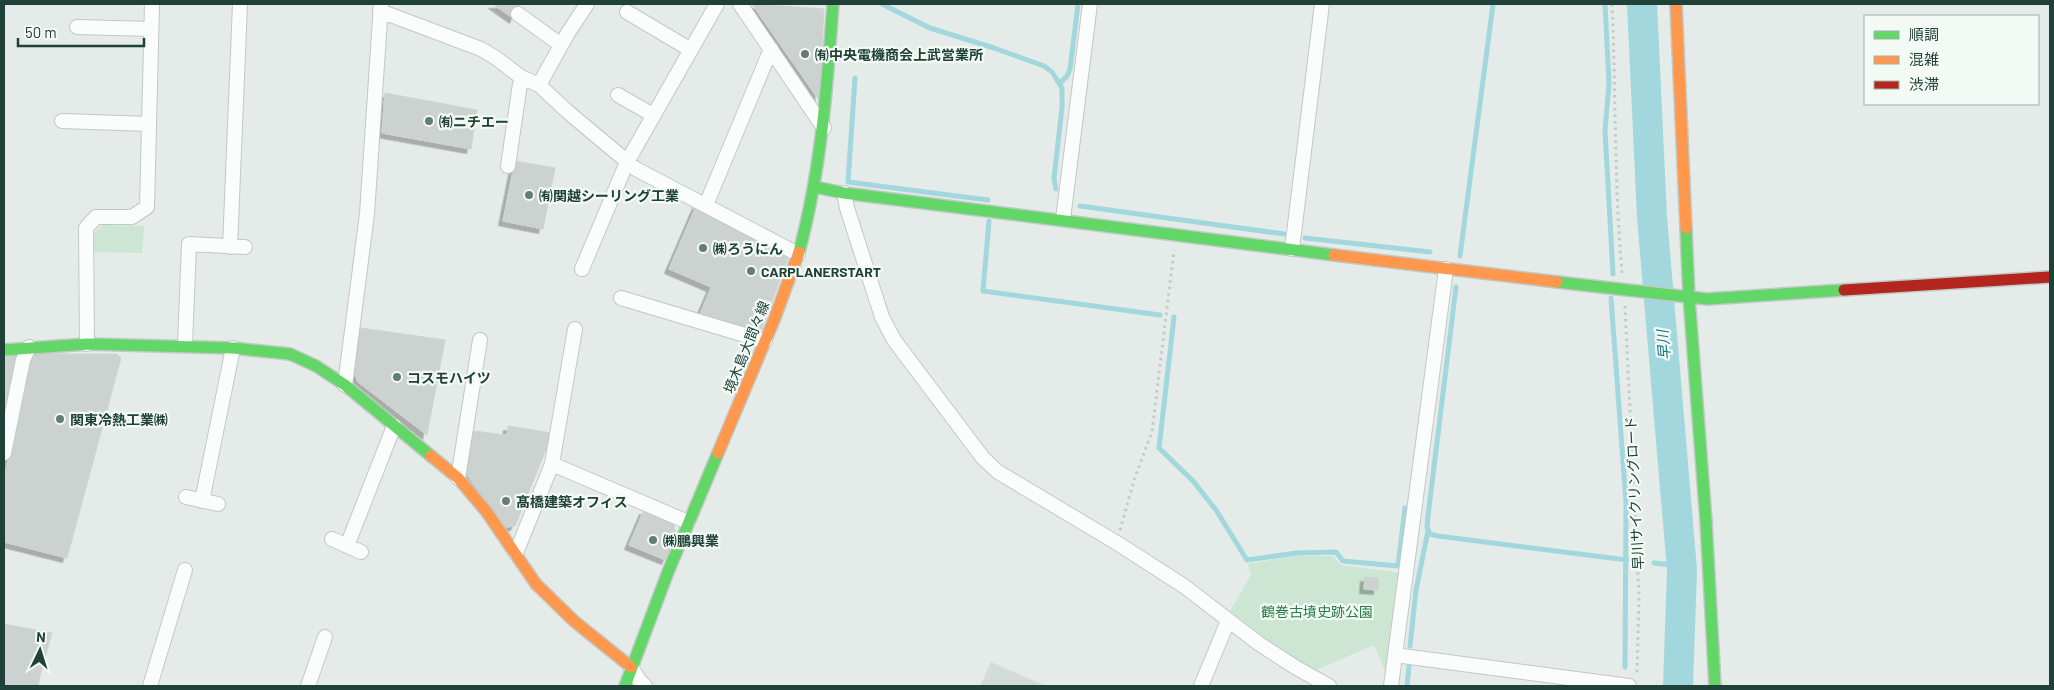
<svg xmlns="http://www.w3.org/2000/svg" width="2054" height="690" font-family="Barlow,'Noto Sans JP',sans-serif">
	<defs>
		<filter id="shadow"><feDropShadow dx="-4.5" dy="4.5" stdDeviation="0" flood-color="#0004"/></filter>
	</defs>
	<rect width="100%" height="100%" fill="#e5ebe8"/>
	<path fill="#d2ddd8" d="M 991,662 L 1046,686 L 980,686 Z"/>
	<path fill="#cde6d3" d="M 103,225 L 144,226 L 142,253 L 93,252 L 93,234 Z
		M 1293,556 L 1333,556 L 1341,565 L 1402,573 L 1387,675 L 1374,645 L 1314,671 L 1270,642 L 1230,611 L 1251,575 L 1248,564 Z"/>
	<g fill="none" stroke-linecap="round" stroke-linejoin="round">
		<path stroke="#a2d7dd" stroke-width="5" d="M 882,4 L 930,28 L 994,48 L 1044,66 L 1052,72 L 1062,88 L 1062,107 L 1054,179 L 1056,189
			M 1605,4 L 1609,83 L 1605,131 L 1613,274
			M 855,78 L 848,182 L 988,200
			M 1060,83 L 1067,76 L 1070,69 L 1078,4
			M 1080,206 L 1284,234
			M 989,221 L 983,291 L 1160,315
			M 1305,238 L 1430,252
			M 1460,256 L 1493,4
			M 1456,287 L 1428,516 L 1427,527 L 1430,534 L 1438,536 L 1627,560
			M 1611,298 L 1626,502 L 1625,667
			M 1174,317 L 1159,448 L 1193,481 L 1216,510 L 1247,560 L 1297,553 L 1336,552 L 1343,561 L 1398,566 L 1405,508
			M 1654,563 L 1681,566
			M 1410,646 L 1416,590 L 1428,531
			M 1407,686 L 1409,666"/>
		<path stroke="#a2d7dd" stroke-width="30" d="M 1642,4 L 1652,217 L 1682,570 L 1678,686"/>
	</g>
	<path fill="#ccd2cf" stroke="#ced4d1" filter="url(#shadow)" d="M 493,4 L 520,4 L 514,19 Z
		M 752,4 L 824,9 L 819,100 Z
		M 385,93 L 477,110 L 471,149 L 382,133 Z
		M 515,161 L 555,168 L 543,229 L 503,221 Z
		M 697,204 L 737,227 L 711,287 L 669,269 Z
		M 737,227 L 789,255 L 761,331 L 700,314 Z
		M 361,328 L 445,340 L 427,435 L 358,382 L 354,372 Z
		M 29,354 L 117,354 L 121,358 L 67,558 L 4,542 L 4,480 Z
		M 17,356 L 4,421 L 4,358 Z
		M 508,426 L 551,433 L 549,442 L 515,526 L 506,527 L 467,475 L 474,431 L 507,435 Z
		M 644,510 L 672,521 L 677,535 L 666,560 L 629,545 Z
		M 1365,577 L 1378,578 L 1378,590 L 1364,589 Z
		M 4,624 L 52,633 L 41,672 L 4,667 Z
		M 4,667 L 41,672 L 38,686 L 4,686 Z"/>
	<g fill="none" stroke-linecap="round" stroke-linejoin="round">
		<defs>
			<path id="street" d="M 740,4 L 824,128
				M 380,11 L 481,49 L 496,58 L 521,77 L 539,85 L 568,112 L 636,169 L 798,254
				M 627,12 L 691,50
				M 518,14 L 561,45
				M 77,27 L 151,29
				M 539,85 L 568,33 L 587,4
				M 618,95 L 653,115
				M 62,121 L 149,124
				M 508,166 L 521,77
				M 844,193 L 847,208 L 882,317 L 894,340 L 983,458 L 998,472 L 1117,543 L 1184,586 L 1258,643 L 1295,667 L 1329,686
				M 706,205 L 771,49
				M 1063,219 L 1090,4
				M 230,247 L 240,4
				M 1292,249 L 1322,4
				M 582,269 L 627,162 L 717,4
				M 621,298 L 765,341
				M 87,344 L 86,228 L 96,217 L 132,217 L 147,207 L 152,4
				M 185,345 L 189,244 L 245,247
				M 345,385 L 367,214 L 381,4
				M 4,453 L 23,360 L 29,347
				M 552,464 L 688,522
				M 458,478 L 480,340
				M 186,497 L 218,504
				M 202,501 L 233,348
				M 332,539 L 361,552
				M 347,546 L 394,426
				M 516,553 L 552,464 L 575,329
				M 1395,655 L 1629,686
				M 631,667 L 639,680 L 645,686
				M 150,686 L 185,570
				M 308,686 L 325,637
				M 1201,686 L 1228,621
				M 1391,686 L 1446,269"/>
			<path id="fast" d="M 815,187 L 844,193 L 1334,255
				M 1686,228 L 1689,297 L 1706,521 L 1715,686
				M 799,252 C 821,171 827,88 833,4
				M 1557,282 L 1707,299 L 1844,290
				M 4,350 L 87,344 L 233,348 L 290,354 L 316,366 L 345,385 L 431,456
				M 625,686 L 668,572 L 718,453"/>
			<path id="slow" d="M 1676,4 L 1686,228
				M 1334,255 L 1557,282
				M 718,453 L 774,320 L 799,252
				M 431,456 L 458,478 L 486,511 L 536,584 L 574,621 L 631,667"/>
			<path id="jam" d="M 1844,290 L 2050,277"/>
		</defs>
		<use href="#street" stroke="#c2c8c5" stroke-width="16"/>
		<use href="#fast" stroke="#c0c9c5" stroke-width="14"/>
		<use href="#slow" stroke="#c0c9c5" stroke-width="14"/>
		<use href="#jam" stroke="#c0c9c5" stroke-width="14"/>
		<path stroke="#c1cbc7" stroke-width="3" stroke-dasharray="2.5 4" stroke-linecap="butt" d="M 1612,4 C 1616,93 1614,183 1622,273
			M 1625,306 L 1639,596 L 1637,675
			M 1120,530 L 1135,477 L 1152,432 L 1174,250
			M 1316,605 L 1343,618"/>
		<use href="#street" stroke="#fbfcfc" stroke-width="14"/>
		<use href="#fast" stroke="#63d668" stroke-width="11"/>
		<use href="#slow" stroke="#ff974d" stroke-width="11"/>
		<use href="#jam" stroke="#b3261e" stroke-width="11"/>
	</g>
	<g fill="#657c75" stroke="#f3faf6" stroke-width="2">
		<circle cx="805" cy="54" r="5"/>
		<circle cx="429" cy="121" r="5"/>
		<circle cx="529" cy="195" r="5"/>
		<circle cx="703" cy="248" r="5"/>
		<circle cx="751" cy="271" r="5"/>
		<circle cx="397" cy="377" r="5"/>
		<circle cx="60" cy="419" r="5"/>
		<circle cx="506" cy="501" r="5"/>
		<circle cx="653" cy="540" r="5"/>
	</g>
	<g text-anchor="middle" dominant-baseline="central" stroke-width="4.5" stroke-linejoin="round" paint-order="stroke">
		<g font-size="14" font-weight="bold" fill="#204137" stroke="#f3faf6" text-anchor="start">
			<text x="815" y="54">㈲中央電機商会上武営業所</text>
			<text x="439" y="121">㈲ニチエー</text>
			<text x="539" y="195">㈲関越シーリング工業</text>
			<text x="713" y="248">㈱ろうにん</text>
			<text x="761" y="271">CARPLANERSTART</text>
			<text x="407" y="377">コスモハイツ</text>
			<text x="70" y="419">関東冷熱工業㈱</text>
			<text x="516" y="501">髙橋建築オフィス</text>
			<text x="663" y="540">㈱鵬興業</text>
		</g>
		<g font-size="14" fill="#204137" stroke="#f3faf6">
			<text transform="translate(746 347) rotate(-68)">境木島大間々線</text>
			<text transform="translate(1634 493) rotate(-93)">早川サイクリングロード</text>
		</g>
		<g font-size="14" fill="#267c44" stroke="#f3faf6">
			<text x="1317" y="611">鶴巻古墳史跡公園</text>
		</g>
		<g font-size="15" font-style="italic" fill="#147483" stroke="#f3faf6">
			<text transform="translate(1663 345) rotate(-95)">早川</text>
		</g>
	</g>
	<rect width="2054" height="690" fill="none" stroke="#204137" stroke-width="10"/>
	<rect x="1864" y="15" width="175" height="90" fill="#f3faf6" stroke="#9fb0aa"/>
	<rect x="1874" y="31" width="25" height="8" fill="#63d668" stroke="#9fb0aa"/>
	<text x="1909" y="40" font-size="15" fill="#204137">順調</text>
	<rect x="1874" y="56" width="25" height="8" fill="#ff974d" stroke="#9fb0aa"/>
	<text x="1909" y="65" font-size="15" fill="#204137">混雑</text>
	<rect x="1874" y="81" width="25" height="8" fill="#b3261e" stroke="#9fb0aa"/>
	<text x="1909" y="90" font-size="15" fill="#204137">渋滞</text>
	<g transform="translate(40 650) rotate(4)" stroke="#f3faf6" stroke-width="4" paint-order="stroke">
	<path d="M0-4L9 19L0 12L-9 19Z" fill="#204137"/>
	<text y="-8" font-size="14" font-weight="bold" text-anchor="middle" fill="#204137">N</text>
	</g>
	<path d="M18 38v8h126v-8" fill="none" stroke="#204137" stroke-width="2.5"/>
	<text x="25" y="38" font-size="15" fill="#204137" stroke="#f3faf6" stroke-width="4" paint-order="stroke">50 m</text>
</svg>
